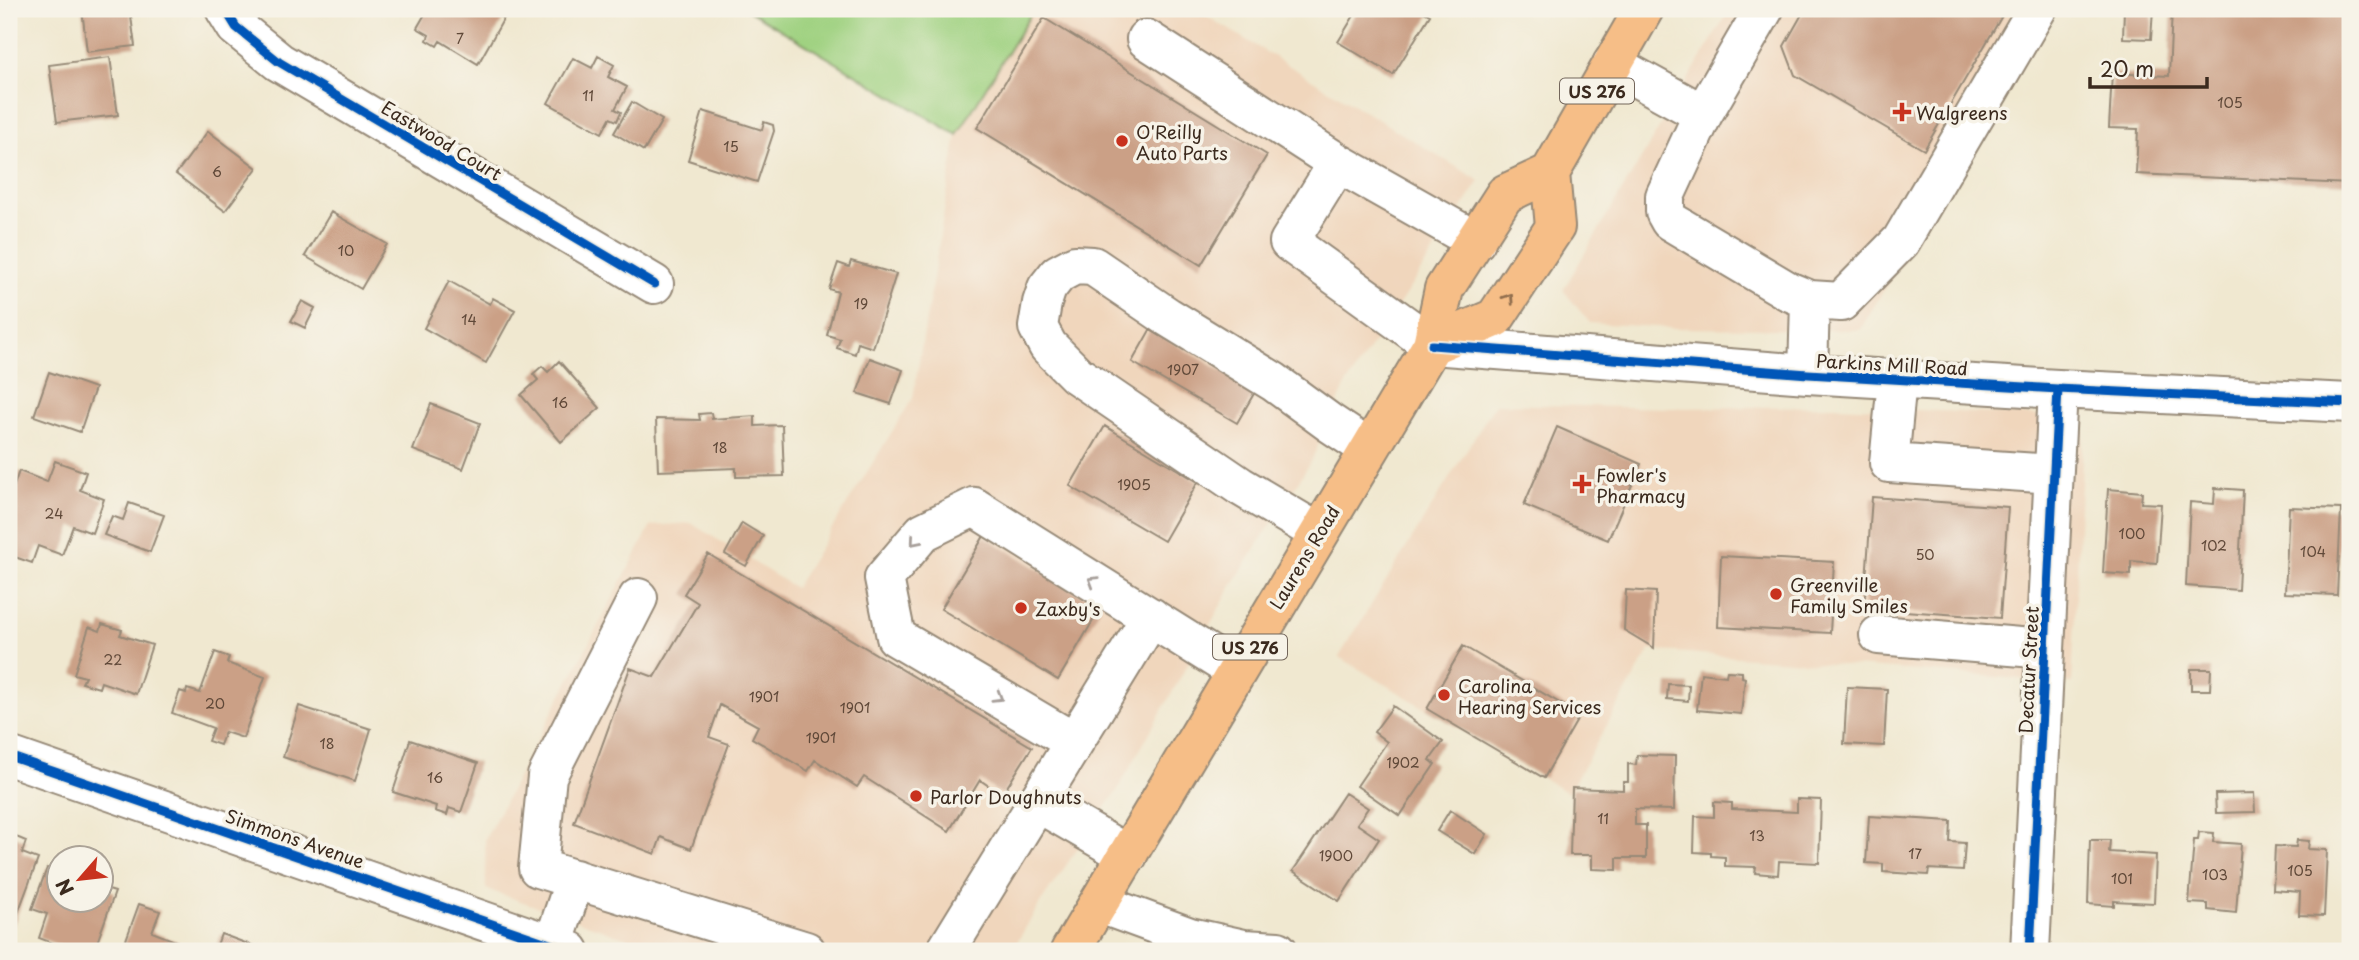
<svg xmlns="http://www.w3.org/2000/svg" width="2359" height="960" font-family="'Playpen Sans',sans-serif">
	<rect width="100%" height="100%" fill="#f7f3e8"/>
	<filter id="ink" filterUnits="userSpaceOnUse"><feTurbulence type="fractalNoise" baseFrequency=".0143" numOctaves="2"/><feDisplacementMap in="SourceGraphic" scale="14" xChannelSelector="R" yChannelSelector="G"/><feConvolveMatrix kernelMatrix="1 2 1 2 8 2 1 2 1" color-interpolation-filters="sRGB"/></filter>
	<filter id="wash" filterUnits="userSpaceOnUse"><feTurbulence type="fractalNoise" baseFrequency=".00686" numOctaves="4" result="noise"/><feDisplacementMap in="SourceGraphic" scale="28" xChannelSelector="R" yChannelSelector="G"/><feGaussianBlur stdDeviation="1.57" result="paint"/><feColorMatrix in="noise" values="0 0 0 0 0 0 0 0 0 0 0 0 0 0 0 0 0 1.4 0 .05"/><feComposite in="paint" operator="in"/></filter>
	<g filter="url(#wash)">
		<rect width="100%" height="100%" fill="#f0e8d0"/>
		<path fill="#f0d6bc" d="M 1034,9 L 1195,9 L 1480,181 L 1346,385 L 1310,463 L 1231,587 L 1117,791 L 1039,905 L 1012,951 L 664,951 L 486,889 L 485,839 L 651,526 L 691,523 L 795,588 L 913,398 L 957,135 Z
			M 1730,9 L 2051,9 L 1860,330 L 1672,328 L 1590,323 L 1563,290 Z
			M 1495,404 L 1670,408 L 1835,406 L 2084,418 L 2072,683 L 1650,650 L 1568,793 L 1339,657 Z"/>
		<path fill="#9fd180" stroke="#6d7e4f" stroke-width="2" d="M 746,9 L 1034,9 L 957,135 Z"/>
		<g id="blocks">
			<path fill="#cba086" d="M 82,9 L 130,9 L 135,46 L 87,52 Z
				M 428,9 L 487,9 L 504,18 L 478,64 L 440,41 L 437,46 L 427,40 L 429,35 L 417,28 Z
				M 1358,9 L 1419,9 L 1430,15 L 1393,75 L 1338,42 Z
				M 1805,9 L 2006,9 L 1924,150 L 1795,75 L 1784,46 Z
				M 2124,9 L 2153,9 L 2151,39 L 2123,38 Z
				M 2172,9 L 2350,9 L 2350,184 L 2136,174 L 2138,129 L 2109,128 L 2112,73 L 2169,76 Z
				M 1044,18 L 1267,155 L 1201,265 L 977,128 Z
				M 598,56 L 614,65 L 608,77 L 627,87 L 615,109 L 621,112 L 617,121 L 610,118 L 602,133 L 548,103 L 573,58 L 592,68 Z
				M 110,57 L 118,115 L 57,122 L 49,65 Z
				M 632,102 L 662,120 L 644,151 L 614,133 Z
				M 703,111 L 762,130 L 764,122 L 773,125 L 774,131 L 757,182 L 688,160 Z
				M 208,131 L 257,168 L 225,211 L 176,174 Z
				M 331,212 L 387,244 L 361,289 L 305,256 Z
				M 851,261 L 896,274 L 873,348 L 858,343 L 855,354 L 837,348 L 840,339 L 827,335 L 838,292 L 829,289 L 838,263 L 849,267 Z
				M 449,281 L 490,304 L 493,298 L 515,310 L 486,363 L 424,328 Z
				M 302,301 L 315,308 L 305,328 L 291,321 Z
				M 1150,330 L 1256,390 L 1237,423 L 1132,362 Z
				M 870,358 L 903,370 L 891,404 L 857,393 Z
				M 559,361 L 600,408 L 561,442 L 521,395 L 538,380 L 533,374 L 542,366 L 548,372 Z
				M 49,372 L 95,388 L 80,432 L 34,416 Z
				M 431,404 L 480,423 L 463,469 L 413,450 Z
				M 711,413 L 712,419 L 755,416 L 755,426 L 782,425 L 784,476 L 736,477 L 736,468 L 658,471 L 656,419 L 700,420 L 699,414 Z
				M 1105,426 L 1198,482 L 1164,541 L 1070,486 Z
				M 1557,427 L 1641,464 L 1608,540 L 1524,505 Z
				M 55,461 L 86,472 L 80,490 L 104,499 L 92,533 L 73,526 L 62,555 L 38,546 L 32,563 L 9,555 L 9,500 L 19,471 L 47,482 Z
				M 2215,488 L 2243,490 L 2238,590 L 2186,586 L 2190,502 L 2214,504 Z
				M 2108,489 L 2142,492 L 2141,503 L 2161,504 L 2157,563 L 2131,561 L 2131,575 L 2103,573 Z
				M 1872,497 L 2008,507 L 2000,618 L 1864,608 Z
				M 129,503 L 164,515 L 150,552 L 104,535 L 112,516 L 123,520 Z
				M 2289,507 L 2341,509 L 2337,595 L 2285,593 Z
				M 742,523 L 763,536 L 746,566 L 725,554 Z
				M 984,536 L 1101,607 L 1058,680 L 941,609 Z
				M 708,554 L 1032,747 L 1002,795 L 980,780 L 949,831 L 864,777 L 857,787 L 815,760 L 808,771 L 752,738 L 758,726 L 720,705 L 709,737 L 729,744 L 691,849 L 661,837 L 655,854 L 574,823 L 630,668 L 654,677 L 698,603 L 684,594 Z
				M 1721,556 L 1834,562 L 1830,633 L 1718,627 Z
				M 1626,590 L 1656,592 L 1654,648 L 1624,630 Z
				M 102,624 L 122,630 L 120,635 L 152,645 L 136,694 L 101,682 L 99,688 L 82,683 L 85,677 L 74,674 L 89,627 L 100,631 Z
				M 1463,646 L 1580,715 L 1544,778 L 1427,709 Z
				M 215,652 L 229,657 L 227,663 L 265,677 L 243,738 L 225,732 L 220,745 L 208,741 L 213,728 L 172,713 L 180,691 L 186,693 L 187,689 L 200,693 Z
				M 2191,669 L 2211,669 L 2210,690 L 2191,690 Z
				M 1727,671 L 1742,672 L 1742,677 L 1745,678 L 1741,714 L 1697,710 L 1701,673 L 1726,676 Z
				M 1668,684 L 1689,685 L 1688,701 L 1667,699 Z
				M 1847,687 L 1887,689 L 1884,746 L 1844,744 Z
				M 299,706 L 371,729 L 355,781 L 283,757 Z
				M 1393,706 L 1443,742 L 1430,760 L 1435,764 L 1400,816 L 1357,786 L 1387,742 L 1374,732 Z
				M 410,740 L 478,763 L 461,812 L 449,808 L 447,815 L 435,811 L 436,806 L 393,792 Z
				M 1637,755 L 1675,756 L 1674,810 L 1635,809 L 1635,825 L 1646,825 L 1646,858 L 1617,858 L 1617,870 L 1592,869 L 1592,855 L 1570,855 L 1572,788 L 1623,790 L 1623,782 L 1628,782 L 1628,764 L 1636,765 Z
				M 1345,793 L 1368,808 L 1357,824 L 1379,839 L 1339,901 L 1293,871 Z
				M 2254,793 L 2255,812 L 2216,813 L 2215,794 Z
				M 1797,799 L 1821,800 L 1819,863 L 1779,861 L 1778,875 L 1755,873 L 1756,867 L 1725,866 L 1725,857 L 1711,856 L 1711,853 L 1694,852 L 1695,816 L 1714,817 L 1714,802 L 1732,803 L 1732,809 L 1797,812 Z
				M 1450,810 L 1487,834 L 1475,854 L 1437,831 Z
				M 1869,816 L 1951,821 L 1950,842 L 1965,843 L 1963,871 L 1929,869 L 1928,875 L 1883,872 L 1883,864 L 1866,863 Z
				M 2199,832 L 2214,833 L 2213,842 L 2241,844 L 2236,913 L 2208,910 L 2208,904 L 2189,903 L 2194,840 L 2198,840 Z
				M 9,834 L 26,841 L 22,853 L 38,859 L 9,937 Z
				M 2090,840 L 2110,840 L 2109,852 L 2156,855 L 2154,903 L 2114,901 L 2114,906 L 2088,904 Z
				M 2297,840 L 2309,841 L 2308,849 L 2327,850 L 2324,916 L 2299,915 L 2300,892 L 2273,890 L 2275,846 L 2296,847 Z
				M 47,868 L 60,873 L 60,900 L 102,900 L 102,888 L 115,892 L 94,951 L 74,951 L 39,938 L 47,914 L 32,909 Z
				M 139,904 L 160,911 L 152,932 L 178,942 L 175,951 L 122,951 Z
				M 221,934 L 267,951 L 215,951 Z"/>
		</g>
	</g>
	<g filter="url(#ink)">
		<use href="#blocks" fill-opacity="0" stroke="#968977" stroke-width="2"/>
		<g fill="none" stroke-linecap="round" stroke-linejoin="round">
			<defs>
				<path id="minor" d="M 225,9 L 236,27 L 279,62 L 654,284
					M 1146,39 L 1338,163 L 1476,241
					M 1612,64 L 1703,114 L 1665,196 L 1665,212 L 1670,221 L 1788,291 L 1810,300 L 1808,374
					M 1703,114 L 1764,9
					M 1338,163 L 1289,242 L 1432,345 L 1808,374 L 2058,389 L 2350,403
					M 1810,300 L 1841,302 L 1901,241 L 2037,9
					M 1897,380 L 1889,463 L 2053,474
					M 1319,533 L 1240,486 L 1077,375 L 1048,346 L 1038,327 L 1042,303 L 1047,288 L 1058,274 L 1075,265 L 1093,266 L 1168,317 L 1274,382 L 1330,423 L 1369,449
					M 638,598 L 547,776 L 538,868 L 806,951
					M 1879,635 L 2045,649
					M 1074,742 L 896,637 L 884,578 L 923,532 L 974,507 L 1236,671
					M 9,756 L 570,951
					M 1037,802 L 1128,855
					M 1100,904 L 1190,937 L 1244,949 L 1278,951
					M 553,945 L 575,879
					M 946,951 L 1151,617
					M 2030,951 L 2058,389"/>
				<path id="major" d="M 1432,345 L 1495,318 L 1555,227 L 1550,173
					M 1070,951 L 1432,345 L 1444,289 L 1505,194 L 1550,173 L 1644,9"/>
			</defs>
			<use href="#minor" stroke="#968977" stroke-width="42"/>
			<use href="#major" stroke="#968977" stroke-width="42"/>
			<use href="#minor" stroke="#fff" stroke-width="38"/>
			<use href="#major" stroke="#f6be87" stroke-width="38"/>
			<defs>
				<path id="cycleway" d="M 225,9 L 236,27 L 279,62 L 654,284
					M 1432,345 L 1808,374 L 2058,389 L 2350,403
					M 9,756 L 570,951
					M 2030,951 L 2058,389"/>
			</defs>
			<use href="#cycleway" stroke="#f7f3e8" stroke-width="13"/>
			<use href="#cycleway" stroke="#0057b8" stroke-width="9"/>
		</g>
		<defs><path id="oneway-chevron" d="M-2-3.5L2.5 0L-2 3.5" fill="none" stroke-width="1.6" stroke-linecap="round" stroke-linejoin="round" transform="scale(1.75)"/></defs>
		<use stroke="#8f6d4d" href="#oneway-chevron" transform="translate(1509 298) rotate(-57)"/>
		<g stroke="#a79f9a">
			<use href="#oneway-chevron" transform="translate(915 541) rotate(131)"/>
			<use href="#oneway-chevron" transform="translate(1093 581) rotate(-148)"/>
			<use href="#oneway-chevron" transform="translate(998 697) rotate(31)"/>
		</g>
	</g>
	<g fill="#c8321e" stroke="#f7f3e8" stroke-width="2.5">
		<path d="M1898.5 101.5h7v7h7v7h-7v7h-7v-7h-7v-7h7z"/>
		<circle cx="1122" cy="141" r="7"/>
		<path d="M1578.5 473.5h7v7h7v7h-7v7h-7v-7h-7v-7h7z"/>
		<circle cx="1776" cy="594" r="7"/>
		<circle cx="1021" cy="608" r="7"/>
		<circle cx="1444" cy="695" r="7"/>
		<circle cx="916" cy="796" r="7"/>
	</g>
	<g text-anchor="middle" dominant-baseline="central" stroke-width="7" stroke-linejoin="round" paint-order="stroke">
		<g font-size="14" fill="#5f4838">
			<text x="460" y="38">7</text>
			<text x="588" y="95">11</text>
			<text x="2230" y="102">105</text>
			<text x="731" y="146">15</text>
			<text x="217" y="171">6</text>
			<text x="346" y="250">10</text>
			<text x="861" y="303">19</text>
			<text x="469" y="319">14</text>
			<text x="1183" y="369">1907</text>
			<text x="560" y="402">16</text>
			<text x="720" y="447">18</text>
			<text x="1134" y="484">1905</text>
			<text x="54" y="513">24</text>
			<text x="2132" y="533">100</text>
			<text x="2214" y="545">102</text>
			<text x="2313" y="551">104</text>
			<text x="1925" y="554">50</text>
			<text x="113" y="659">22</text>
			<text x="764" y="696">1901</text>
			<text x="215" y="703">20</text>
			<text x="855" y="707">1901</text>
			<text x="821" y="737">1901</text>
			<text x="327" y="743">18</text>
			<text x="1403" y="762">1902</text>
			<text x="435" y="777">16</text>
			<text x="1603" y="818">11</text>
			<text x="1757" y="835">13</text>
			<text x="1915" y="853">17</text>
			<text x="1336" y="855">1900</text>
			<text x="2300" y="870">105</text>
			<text x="2215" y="874">103</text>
			<text x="2122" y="878">101</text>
		</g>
		<g fill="#f7f3e8" stroke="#73665b" stroke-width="2">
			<rect x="1560" y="78.5" width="74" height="25" rx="5"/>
			<rect x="1213" y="634.5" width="74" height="25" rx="5"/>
		</g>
		<g font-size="16" font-weight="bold" fill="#3b2a1e">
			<text x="1597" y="91">US 276</text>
			<text x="1250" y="647">US 276</text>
		</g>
		<g font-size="18" fill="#3b2a1e" stroke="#f7f3e8" text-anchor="start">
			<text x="1916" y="112">Walgreens</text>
			<text x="1136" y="131">O'Reilly<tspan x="1136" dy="21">Auto Parts</tspan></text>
			<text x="1596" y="474">Fowler's<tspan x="1596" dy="21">Pharmacy</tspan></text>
			<text x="1790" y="584">Greenville<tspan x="1790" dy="21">Family Smiles</tspan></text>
			<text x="1035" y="608">Zaxby's</text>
			<text x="1458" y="685">Carolina<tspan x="1458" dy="21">Hearing Services</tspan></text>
			<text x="930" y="796">Parlor Doughnuts</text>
		</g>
		<g font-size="18" fill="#3b2a1e" stroke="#f7f3e8">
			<text transform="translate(442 140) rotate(31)">Eastwood Court</text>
			<text transform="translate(1892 364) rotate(3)">Parkins Mill Road</text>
			<text transform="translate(1304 557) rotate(-59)">Laurens Road</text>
			<text transform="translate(2028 670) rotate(-87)">Decatur Street</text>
			<text transform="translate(295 838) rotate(19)">Simmons Avenue</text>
		</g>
	</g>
	<rect width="2359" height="960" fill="none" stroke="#f7f3e8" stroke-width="35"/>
	<g transform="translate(80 879) rotate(242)"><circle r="33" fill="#f7f3e8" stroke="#aca397" stroke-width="2"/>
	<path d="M0-5L12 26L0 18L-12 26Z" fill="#c8321e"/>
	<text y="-10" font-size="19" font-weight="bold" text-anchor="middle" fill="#3b2a1e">N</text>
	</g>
	<path d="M2090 77v10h117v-10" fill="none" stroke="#3b2a1e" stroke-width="3.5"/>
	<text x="2100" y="77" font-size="21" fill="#3b2a1e" stroke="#f7f3e8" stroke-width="5" paint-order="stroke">20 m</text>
</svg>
